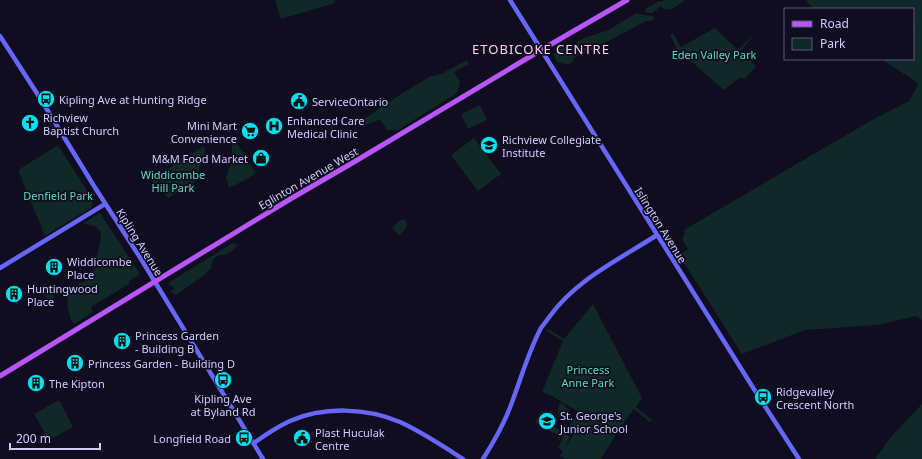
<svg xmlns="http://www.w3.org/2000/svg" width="922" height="459" font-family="'Noto Sans',sans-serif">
	<rect width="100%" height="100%" fill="#0f0d1f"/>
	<path fill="#102927" d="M 275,0 L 334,0 L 335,3 L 281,19 Z
		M 664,0 L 685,0 C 678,5 668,15 661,6 L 652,13 L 646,13 L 645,9 C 653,5 654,2 663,1 Z
		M 807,0 L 922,0 L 922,320 L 916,316 L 877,325 L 805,330 L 742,354 L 679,255 L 688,249 L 682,239 L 685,233 L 684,230 L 872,120 L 909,101 L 918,85 L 915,81 L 881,59 L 913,59 L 913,9 L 814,9 L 807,2 Z
		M 637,13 C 643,15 649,15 654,17 L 654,19 L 649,21 L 646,21 L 593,49 L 574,58 L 573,62 L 568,65 L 563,63 L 557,62 L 555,58 L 554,54 L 563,48 L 568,47 L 584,38 L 606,31 Z
		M 715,28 L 738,50 L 750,38 L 751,39 L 740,51 L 756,66 L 746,78 L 739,78 L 724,90 L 677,49 L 670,35 L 673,33 L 681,47 Z
		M 467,60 L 469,64 L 454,72 L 460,82 L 457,93 L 398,130 L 387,130 L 381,121 L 379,120 L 363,126 L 360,122 L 398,96 L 429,77 L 441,74 Z
		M 480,105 L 487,120 L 468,129 L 461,114 Z
		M 232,135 L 256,173 L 247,179 L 229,188 L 226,178 C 232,164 232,151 232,135 Z
		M 474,138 L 501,174 L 478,191 L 451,155 Z
		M 58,145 L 91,197 L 93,205 L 89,209 L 45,236 L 18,170 Z
		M 204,146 C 209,159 195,165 200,178 L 168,198 L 163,190 L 150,180 Z
		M 100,213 L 140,274 L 129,281 L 130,283 L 91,307 L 93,312 L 74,324 C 67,316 68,301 66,290 L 89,279 L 93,272 L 101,238 L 101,232 L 96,227 L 83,223 Z
		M 401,220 C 405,219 407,222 407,225 L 405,230 L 399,235 L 395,231 L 392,227 Z
		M 233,243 L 237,245 C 235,249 228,254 224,255 C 223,256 222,255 220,255 C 214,257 211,262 211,268 L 202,277 L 177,294 L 175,295 L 171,292 L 171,291 L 174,289 L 174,287 L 170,286 L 169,284 L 171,281 Z
		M 45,283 L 55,297 L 48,301 L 39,287 Z
		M 593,304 L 642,398 L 636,407 L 652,420 L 650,422 L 634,409 L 620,428 L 601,459 L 565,459 L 560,456 L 571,438 L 572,438 L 574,434 L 567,429 L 577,415 L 583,420 L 586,416 L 550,395 L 542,392 L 563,341 L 547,331 L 548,329 L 564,339 Z
		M 59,400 L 73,427 L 49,440 L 34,414 Z
		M 562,403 L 570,411 L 569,415 L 565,417 L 558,415 L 559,405 Z
		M 922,404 L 922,459 L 875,459 L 890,438 Z
		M 543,410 L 545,421 L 570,437 L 563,451 L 558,448 L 563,438 L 535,422 Z"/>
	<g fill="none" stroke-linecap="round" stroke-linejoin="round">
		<path stroke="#0d2343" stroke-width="1" d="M 888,0 L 888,2 L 894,4 L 899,9
			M 913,23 L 922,28"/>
		<path stroke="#6666fb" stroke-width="4.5" d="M 510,0 L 752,386 L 799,459
			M 0,36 L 40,98 L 94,186 L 141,259 L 263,459
			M 0,268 L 105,204
			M 254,443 C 265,435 277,427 290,421 C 324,406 367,408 400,422 C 422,432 443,446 463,459
			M 483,459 C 493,443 502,428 509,410 C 520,383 527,354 541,328 C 544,324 547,320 550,316 C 577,279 620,259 657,235"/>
		<path stroke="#b856fb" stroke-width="5" d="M 0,376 L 292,198 L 354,162 L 541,50 L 627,0"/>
	</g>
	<defs>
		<symbol id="bus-disc" viewBox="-11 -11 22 22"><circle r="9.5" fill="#06e0f0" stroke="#0f0d1f"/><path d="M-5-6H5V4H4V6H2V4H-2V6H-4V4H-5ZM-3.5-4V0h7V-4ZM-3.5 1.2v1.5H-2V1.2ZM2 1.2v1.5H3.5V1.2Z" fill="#111"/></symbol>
		<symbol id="civic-disc" viewBox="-11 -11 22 22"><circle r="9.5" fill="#06e0f0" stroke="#0f0d1f"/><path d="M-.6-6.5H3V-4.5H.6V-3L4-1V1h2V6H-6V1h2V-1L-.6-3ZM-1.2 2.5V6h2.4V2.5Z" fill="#111"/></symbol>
		<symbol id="church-disc" viewBox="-11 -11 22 22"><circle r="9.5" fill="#06e0f0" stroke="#0f0d1f"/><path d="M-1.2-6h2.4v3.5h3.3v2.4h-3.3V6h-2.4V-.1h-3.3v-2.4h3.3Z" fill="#111"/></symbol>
		<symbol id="hospital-disc" viewBox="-11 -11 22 22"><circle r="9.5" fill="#06e0f0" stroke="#0f0d1f"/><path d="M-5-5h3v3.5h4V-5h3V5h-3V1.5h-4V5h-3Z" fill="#111"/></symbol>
		<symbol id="supermarket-disc" viewBox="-11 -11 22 22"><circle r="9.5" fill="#06e0f0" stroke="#0f0d1f"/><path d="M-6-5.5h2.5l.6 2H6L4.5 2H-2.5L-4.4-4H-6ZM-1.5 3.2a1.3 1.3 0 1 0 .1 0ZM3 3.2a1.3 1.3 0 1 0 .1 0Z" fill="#111"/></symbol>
		<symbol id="school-disc" viewBox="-11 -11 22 22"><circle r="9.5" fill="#06e0f0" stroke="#0f0d1f"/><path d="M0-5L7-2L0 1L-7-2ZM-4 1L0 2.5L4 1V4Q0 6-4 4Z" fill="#111"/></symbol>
		<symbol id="shop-disc" viewBox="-11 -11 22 22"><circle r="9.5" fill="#06e0f0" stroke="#0f0d1f"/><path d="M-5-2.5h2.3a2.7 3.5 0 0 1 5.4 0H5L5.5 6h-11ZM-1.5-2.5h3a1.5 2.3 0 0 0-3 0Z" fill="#111"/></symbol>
		<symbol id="building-disc" viewBox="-11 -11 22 22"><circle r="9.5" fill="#06e0f0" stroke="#0f0d1f"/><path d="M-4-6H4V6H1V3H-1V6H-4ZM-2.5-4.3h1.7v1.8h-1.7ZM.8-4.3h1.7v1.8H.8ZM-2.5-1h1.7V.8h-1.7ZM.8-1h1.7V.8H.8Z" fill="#111"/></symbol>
	</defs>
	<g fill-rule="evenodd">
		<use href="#bus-disc" x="36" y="89" width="20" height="20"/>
		<use href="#civic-disc" x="289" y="91" width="20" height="20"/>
		<use href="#church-disc" x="20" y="113" width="20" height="20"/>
		<use href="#hospital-disc" x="264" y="116" width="20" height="20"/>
		<use href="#supermarket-disc" x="240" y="121" width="20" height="20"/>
		<use href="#school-disc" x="479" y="135" width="20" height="20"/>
		<use href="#shop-disc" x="251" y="148" width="20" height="20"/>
		<use href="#building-disc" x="44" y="257" width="20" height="20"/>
		<use href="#building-disc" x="4" y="284" width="20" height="20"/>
		<use href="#building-disc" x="112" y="331" width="20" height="20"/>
		<use href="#building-disc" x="65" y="353" width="20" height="20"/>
		<use href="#bus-disc" x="213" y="370" width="20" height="20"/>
		<use href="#building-disc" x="26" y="373" width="20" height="20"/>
		<use href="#bus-disc" x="753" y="387" width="20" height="20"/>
		<use href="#school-disc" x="537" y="411" width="20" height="20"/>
		<use href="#bus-disc" x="234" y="428" width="20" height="20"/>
		<use href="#civic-disc" x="292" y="428" width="20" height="20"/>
	</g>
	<g text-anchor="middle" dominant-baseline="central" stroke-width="3.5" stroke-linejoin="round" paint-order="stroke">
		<g font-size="11" fill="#5bdbb7" stroke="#0f0d1f">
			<text x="714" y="54">Eden Valley Park</text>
			<text x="173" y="174">Widdicombe<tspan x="173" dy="13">Hill Park</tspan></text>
			<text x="58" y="195">Denfield Park</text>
			<text x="588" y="369">Princess<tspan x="588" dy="13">Anne Park</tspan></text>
		</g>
		<g font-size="11" fill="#d0ccfe" stroke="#0f0d1f" text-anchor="start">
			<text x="59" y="99">Kipling Ave at Hunting Ridge</text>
			<text x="312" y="101">ServiceOntario</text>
			<text x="43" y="117">Richview<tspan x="43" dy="13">Baptist Church</tspan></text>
			<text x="287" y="120">Enhanced Care<tspan x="287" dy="13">Medical Clinic</tspan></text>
			<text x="237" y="125" text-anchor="end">Mini Mart<tspan x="237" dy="13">Convenience</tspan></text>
			<text x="502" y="139">Richview Collegiate<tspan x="502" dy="13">Institute</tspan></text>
			<text x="248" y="158" text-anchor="end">M&amp;M Food Market</text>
			<text x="67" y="261">Widdicombe<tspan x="67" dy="13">Place</tspan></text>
			<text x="27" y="288">Huntingwood<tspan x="27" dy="13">Place</tspan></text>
			<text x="135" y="335">Princess Garden<tspan x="135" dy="13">- Building B</tspan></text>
			<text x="88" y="363">Princess Garden - Building D</text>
			<text x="49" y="383">The Kipton</text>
			<text x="776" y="391">Ridgevalley<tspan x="776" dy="13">Crescent North</tspan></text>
			<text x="223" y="398" text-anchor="middle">Kipling Ave<tspan x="223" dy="13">at Byland Rd</tspan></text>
			<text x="560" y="415">St. George's<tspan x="560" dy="13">Junior School</tspan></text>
			<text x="315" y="432">Plast Huculak<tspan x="315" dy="13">Centre</tspan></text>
			<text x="231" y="438" text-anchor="end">Longfield Road</text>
		</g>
		<g font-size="11" fill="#d0ccfe" stroke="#0f0d1f">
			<text transform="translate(308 178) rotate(-30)">Eglinton Avenue West</text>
			<text transform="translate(661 225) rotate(58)">Islington Avenue</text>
			<text transform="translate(140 242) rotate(58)">Kipling Avenue</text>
		</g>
		<g font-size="13" letter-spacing="1" fill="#feceee" stroke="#0f0d1f">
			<text x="541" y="49">ETOBICOKE CENTRE</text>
		</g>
	</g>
	<rect x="784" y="8" width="130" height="52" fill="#0f0d1f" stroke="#5c5978"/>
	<rect x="792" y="21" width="20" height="6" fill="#b856fb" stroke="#5c5978"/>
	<text x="820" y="28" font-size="12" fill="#d0ccfe">Road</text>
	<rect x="792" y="38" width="20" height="12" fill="#102927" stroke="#5c5978"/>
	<text x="820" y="48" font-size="12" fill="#d0ccfe">Park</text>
	<path d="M10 443v6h90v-6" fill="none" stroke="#d0ccfe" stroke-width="2"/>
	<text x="16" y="443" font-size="12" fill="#d0ccfe" stroke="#0f0d1f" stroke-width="3" paint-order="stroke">200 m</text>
</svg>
